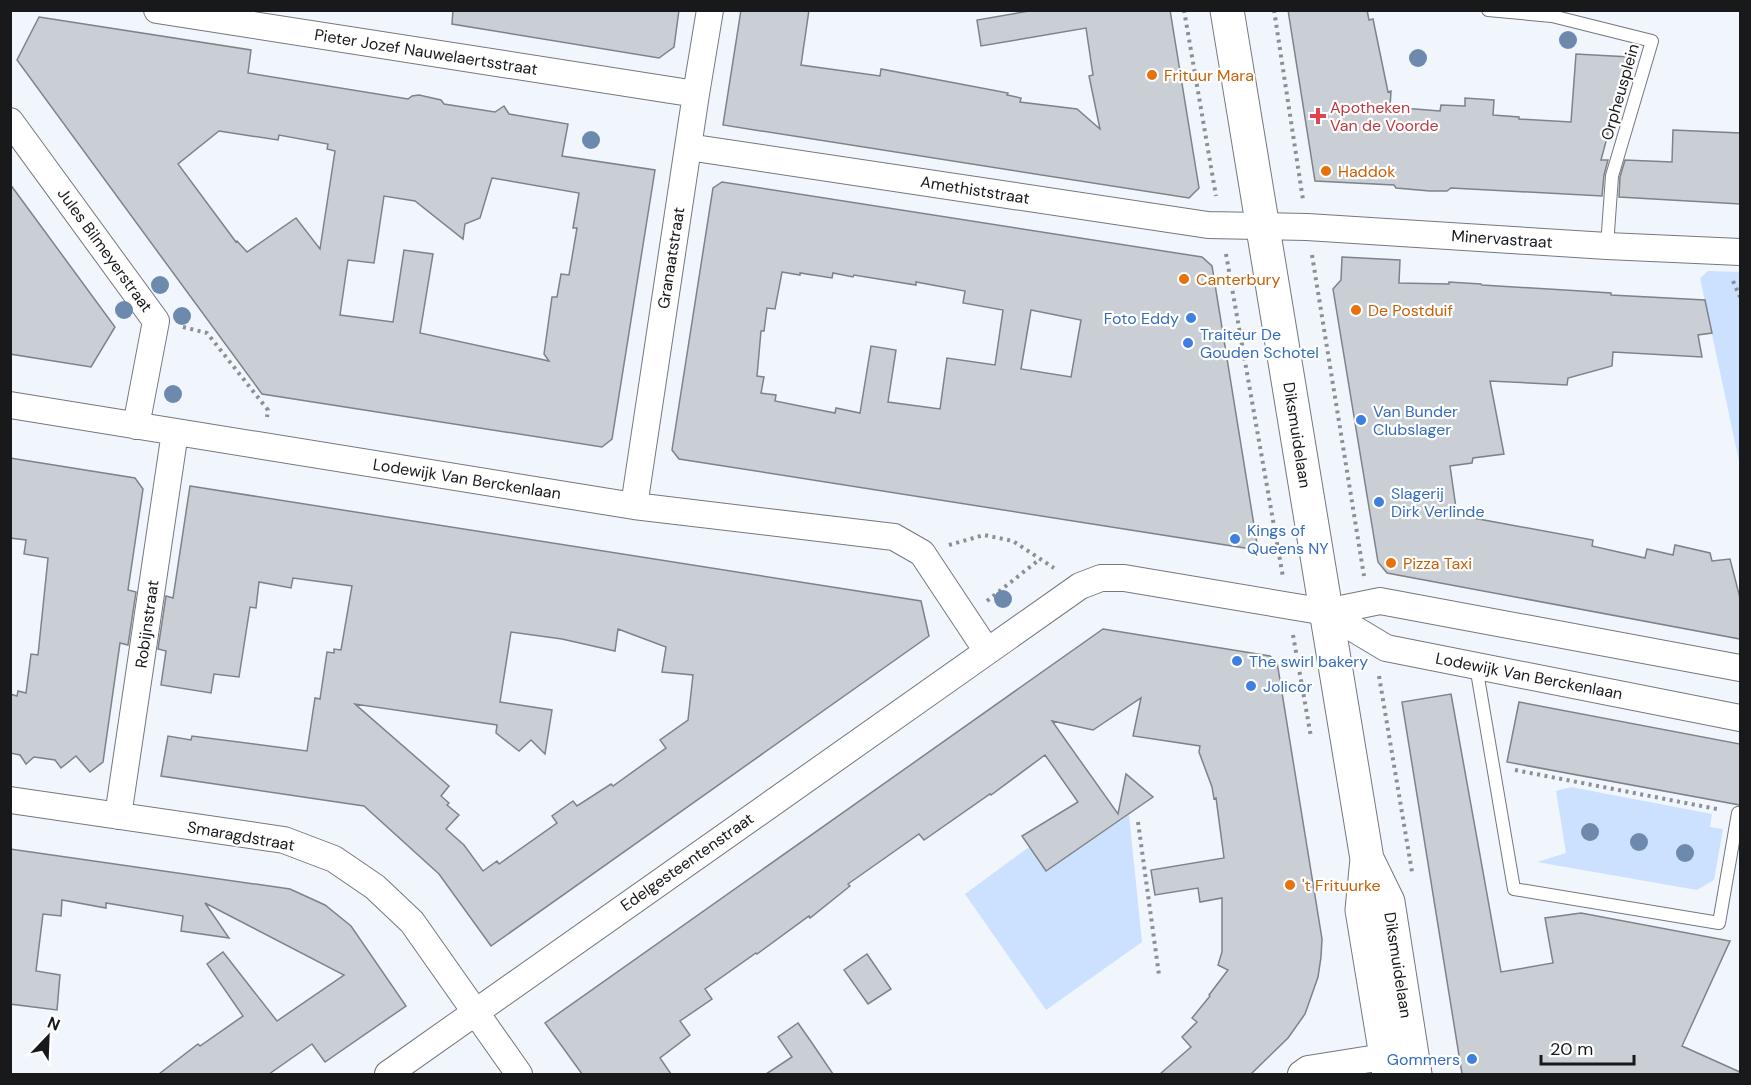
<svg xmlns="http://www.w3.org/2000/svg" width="1751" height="1085" font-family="'DM Sans',sans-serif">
	<rect width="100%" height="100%" fill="#f1f5fc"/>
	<path fill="#cbe1ff" d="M 1708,271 L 1740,272 L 1740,466 L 1700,278 Z
		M 1571,787 L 1712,814 L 1710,827 L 1723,829 L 1714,880 L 1697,890 L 1537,862 L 1566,853 L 1556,791 Z
		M 1129,815 L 1142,942 L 1046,1010 L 965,894 L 1029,847 L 1046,871 Z"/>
	<path fill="#cacfd5" stroke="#7e8389" stroke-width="1.5" fill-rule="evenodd" d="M 453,10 L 679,10 L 674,47 L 659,58 L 452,24 Z
		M 741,10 L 809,10 L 801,65 L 880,76 L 881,69 L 1008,93 L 1007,95 L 1021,98 L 1020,102 L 1077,109 L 1100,129 L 1089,76 L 1093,75 L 1086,28 L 981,46 L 977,20 L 1035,10 L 1170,10 L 1199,188 L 1189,198 L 723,125 Z
		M 1288,10 L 1367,10 L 1369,20 L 1373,19 L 1388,92 L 1391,91 L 1390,107 L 1440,111 L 1441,105 L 1465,106 L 1465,98 L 1494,100 L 1493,115 L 1519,117 L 1519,119 L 1571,122 L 1576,54 L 1630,57 L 1607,134 L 1608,134 L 1601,160 L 1608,160 L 1604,175 L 1602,196 L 1451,188 L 1447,191 L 1430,191 L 1396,188 L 1394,185 L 1315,181 Z
		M 39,17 L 251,50 L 248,73 L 408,99 L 412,96 L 419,95 L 441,100 L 444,104 L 495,112 L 504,106 L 509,114 L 568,124 L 562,156 L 655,170 L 612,439 L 602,447 L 262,394 L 17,60 ZM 219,131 L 278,140 L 279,135 L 328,144 L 327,149 L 335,151 L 320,249 L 296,218 L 247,252 L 237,241 L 236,242 L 178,164 ZM 492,178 L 579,193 L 573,228 L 577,228 L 569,275 L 561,274 L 557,297 L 552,297 L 544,354 L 549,361 L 420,333 L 433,254 L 404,250 L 393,322 L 340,315 L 348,260 L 374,263 L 384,196 L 415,201 L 463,239 L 465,224 L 480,218 Z
		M 1673,130 L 1740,133 L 1740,204 L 1619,197 L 1620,177 L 1625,160 L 1672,162 Z
		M 722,182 L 1202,257 L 1212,266 L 1258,550 L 679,459 L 672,450 L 713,188 ZM 782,272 L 800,275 L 800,273 L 832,278 L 833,273 L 853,277 L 854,275 L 916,285 L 916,282 L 965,291 L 963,303 L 1003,310 L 995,365 L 947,358 L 940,409 L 888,402 L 896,350 L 871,346 L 860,413 L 836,408 L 835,413 L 775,401 L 776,395 L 761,393 L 764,377 L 757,376 L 761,331 L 764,331 L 767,308 L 775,309 ZM 1031,310 L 1081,320 L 1071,377 L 1021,369 Z
		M 10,184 L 115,327 L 91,367 L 10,354 Z
		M 1342,257 L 1400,260 L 1399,283 L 1449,284 L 1449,282 L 1481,284 L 1482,285 L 1581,291 L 1611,293 L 1611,295 L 1705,300 L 1712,333 L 1698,335 L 1702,357 L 1613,352 L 1612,366 L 1568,378 L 1567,385 L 1490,381 L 1504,454 L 1473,458 L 1472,463 L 1450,466 L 1457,515 L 1593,540 L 1592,546 L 1645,558 L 1647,549 L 1673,555 L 1675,545 L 1710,553 L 1712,561 L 1730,559 L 1740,598 L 1740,639 L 1387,573 L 1378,562 L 1333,289 L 1341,280 Z
		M 10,458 L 135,478 L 143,489 L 128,590 L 136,592 L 128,645 L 120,643 L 103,762 L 90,772 L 76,756 L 61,768 L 55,760 L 34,757 L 26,764 L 20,755 L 10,753 L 10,694 L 17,696 L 18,691 L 26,693 L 31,654 L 38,655 L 48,558 L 24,554 L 26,540 L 10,538 Z
		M 190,486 L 921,601 L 929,636 L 491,946 L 439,874 L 364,806 L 161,776 L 168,736 L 191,740 L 192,736 L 307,751 L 315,698 L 320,699 L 327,652 L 334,653 L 334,649 L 341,650 L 352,586 L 293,578 L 291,588 L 259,582 L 256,608 L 250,607 L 239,677 L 214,674 L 211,693 L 161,685 L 166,651 L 158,649 L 166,596 L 173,598 ZM 618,629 L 666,647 L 662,672 L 693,675 L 688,720 L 660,740 L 666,748 L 613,786 L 611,784 L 577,806 L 573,801 L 552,816 L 557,823 L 499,864 L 497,861 L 483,871 L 464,845 L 446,829 L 459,815 L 447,805 L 449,803 L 441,796 L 449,786 L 355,704 L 497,725 L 496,733 L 519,751 L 531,740 L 545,754 L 552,710 L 500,702 L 511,632 L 562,639 L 615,651 Z
		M 1103,629 L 1270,656 L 1277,662 L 1322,939 L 1321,957 L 1318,977 L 1305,1014 L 1288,1038 L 1251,1074 L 1160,1074 L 1191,1047 L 1182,1037 L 1197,1022 L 1192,1018 L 1210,996 L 1209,995 L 1228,970 L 1218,965 L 1222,952 L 1222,898 L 1200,902 L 1198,888 L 1155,895 L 1151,870 L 1224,858 L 1216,798 L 1214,799 L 1212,787 L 1199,752 L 1200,746 L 1133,736 L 1141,698 L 1093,730 L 1052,721 L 1118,814 L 1126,774 L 1153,797 L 1046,871 L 1022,836 L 1078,802 L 1045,755 L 991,795 L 990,794 L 924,840 L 919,834 L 848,884 L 850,886 L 810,918 L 809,916 L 757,954 L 756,953 L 705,989 L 712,999 L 680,1021 L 690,1035 L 660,1058 L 671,1074 L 582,1074 L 545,1023 Z
		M 1451,694 L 1501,972 L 1553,963 L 1545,918 L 1581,913 L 1730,941 L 1682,1046 L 1740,1072 L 1740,1074 L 1462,1074 L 1402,702 Z
		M 1519,702 L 1740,744 L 1740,805 L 1507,762 Z
		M 10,849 L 290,889 L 325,905 L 351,926 L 406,1006 L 325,1062 L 312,1044 L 269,1074 L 159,1074 L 198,1044 L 200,1046 L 243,1016 L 207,964 L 223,952 L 277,1021 L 344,975 L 205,903 L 229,938 L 181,931 L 183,916 L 106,903 L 106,908 L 62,900 L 61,916 L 43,914 L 36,971 L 60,975 L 57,1010 L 10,1004 Z
		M 867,954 L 891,989 L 868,1004 L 844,970 Z
		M 798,1023 L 812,1043 L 833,1074 L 766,1074 L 792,1057 L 778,1037 Z"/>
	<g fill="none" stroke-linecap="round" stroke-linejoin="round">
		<defs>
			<path id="lane" d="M 1488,10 L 1552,16 L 1652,41 L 1612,176 L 1607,246
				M 1476,666 L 1514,889 L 1719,923 L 1738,813"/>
			<path id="street" d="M 157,10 L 696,94
				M 10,121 L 156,321 L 136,426
				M 688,147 L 1208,225 L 1307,227 L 1607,246 L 1740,252
				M 10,405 L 634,506 L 894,537 L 922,553 L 987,651
				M 634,506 L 696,94 L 710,10
				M 1326,612 L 1380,601 L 1740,668
				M 10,800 L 284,840 L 334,859 L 375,887 L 412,922 L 519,1074
				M 118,816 L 175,432
				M 388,1074 L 1080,586 L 1101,578 L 1124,578 L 1326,612 L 1386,648 L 1740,718
				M 1301,1074 L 1308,1069 L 1402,1054"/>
			<path id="secondary" d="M 1227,10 L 1367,859 L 1362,910 L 1389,1074
				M 1367,859 L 1388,902 L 1415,1074"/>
		</defs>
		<use href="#lane" stroke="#74787e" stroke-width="14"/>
		<use href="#street" stroke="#74787e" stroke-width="28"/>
		<use href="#secondary" stroke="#74787e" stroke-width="35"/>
		<path stroke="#8c8f94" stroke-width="4" stroke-dasharray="3 4.5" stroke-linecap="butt" d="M 1184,10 L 1216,196
			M 1274,10 L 1303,200
			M 1226,254 L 1283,577
			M 1312,255 L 1364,576
			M 1733,281 L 1740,297
			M 183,327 L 207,333 L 268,410 L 267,417
			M 949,545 L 984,535 L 1013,541 L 1054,568
			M 987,601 L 1040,559
			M 1293,635 L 1311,737
			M 1379,676 L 1412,872
			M 1515,770 L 1717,809
			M 1138,822 L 1159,975"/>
		<use href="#lane" stroke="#fff" stroke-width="12"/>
		<use href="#street" stroke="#fff" stroke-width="26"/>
		<use href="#secondary" stroke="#fff" stroke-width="33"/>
	</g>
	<g fill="#6d8aae">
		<circle cx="1568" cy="40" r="9"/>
		<circle cx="1418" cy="58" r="9"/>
		<circle cx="591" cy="140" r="9"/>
		<circle cx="160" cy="285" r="9"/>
		<circle cx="124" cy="310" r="9"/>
		<circle cx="182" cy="316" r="9"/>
		<circle cx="173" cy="394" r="9"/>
		<circle cx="1003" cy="599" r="9"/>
		<circle cx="1590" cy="832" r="9"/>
		<circle cx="1639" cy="842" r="9"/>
		<circle cx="1685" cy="853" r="9"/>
	</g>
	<g fill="#e8710a" stroke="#fff" stroke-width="2">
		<circle cx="1152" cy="75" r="6"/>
		<circle cx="1326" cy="171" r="6"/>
		<circle cx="1184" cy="279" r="6"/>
		<circle cx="1356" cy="310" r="6"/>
		<circle cx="1391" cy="563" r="6"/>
		<circle cx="1290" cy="885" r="6"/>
	</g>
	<path fill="#e0444e" stroke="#fff" stroke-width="2" d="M1315 107h6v6h6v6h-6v6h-6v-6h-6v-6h6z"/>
	<g fill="#3f7fe0" stroke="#fff" stroke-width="2">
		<circle cx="1191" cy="318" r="6"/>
		<circle cx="1188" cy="343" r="6"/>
		<circle cx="1361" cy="420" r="6"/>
		<circle cx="1379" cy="502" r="6"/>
		<circle cx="1235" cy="539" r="6"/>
		<circle cx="1237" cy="661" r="6"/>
		<circle cx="1251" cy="686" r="6"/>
		<circle cx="1472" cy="1059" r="6"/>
	</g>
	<g text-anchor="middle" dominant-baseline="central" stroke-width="4.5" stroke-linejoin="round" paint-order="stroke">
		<g font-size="16" fill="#17191b" stroke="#fff">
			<text transform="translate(426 52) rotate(9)">Pieter Jozef Nauwelaertsstraat</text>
			<text transform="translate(1620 92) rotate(-74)">Orpheusplein</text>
			<text transform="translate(975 190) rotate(9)">Amethiststraat</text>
			<text transform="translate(1502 239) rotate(4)">Minervastraat</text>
			<text transform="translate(105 250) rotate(54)">Jules Bilmeyerstraat</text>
			<text transform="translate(671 258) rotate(-81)">Granaatstraat</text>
			<text transform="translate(1297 435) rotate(81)">Diksmuidelaan</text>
			<text transform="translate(467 479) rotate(9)">Lodewijk Van Berckenlaan</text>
			<text transform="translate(147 624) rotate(-82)">Robijnstraat</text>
			<text transform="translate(1529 676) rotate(11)">Lodewijk Van Berckenlaan</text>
			<text transform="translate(241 836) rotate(10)">Smaragdstraat</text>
			<text transform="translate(687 862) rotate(-35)">Edelgesteentenstraat</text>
			<text transform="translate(1398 965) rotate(81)">Diksmuidelaan</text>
		</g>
		<g font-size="16" fill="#c56008" stroke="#fff" text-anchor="start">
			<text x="1164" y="75">Frituur Mara</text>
			<text x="1338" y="171">Haddok</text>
			<text x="1196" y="279">Canterbury</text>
			<text x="1368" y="310">De Postduif</text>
			<text x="1403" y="563">Pizza Taxi</text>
			<text x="1302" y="885">'t Frituurke</text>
		</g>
		<g font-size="16" fill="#be3a42" stroke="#fff" text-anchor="start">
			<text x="1330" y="107">Apotheken<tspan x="1330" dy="18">Van de Voorde</tspan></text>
		</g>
		<g font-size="16" fill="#366cbe" stroke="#fff" text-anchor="start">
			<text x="1179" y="318" text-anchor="end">Foto Eddy</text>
			<text x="1200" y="334">Traiteur De<tspan x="1200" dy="18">Gouden Schotel</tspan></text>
			<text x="1373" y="411">Van Bunder<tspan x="1373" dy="18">Clubslager</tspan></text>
			<text x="1391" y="493">Slagerij<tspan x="1391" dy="18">Dirk Verlinde</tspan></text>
			<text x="1247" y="530">Kings of<tspan x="1247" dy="18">Queens NY</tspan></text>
			<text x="1249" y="661">The swirl bakery</text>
			<text x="1263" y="686">Jolicor</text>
			<text x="1460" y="1059" text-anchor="end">Gommers</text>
		</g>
	</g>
	<rect width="1751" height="1085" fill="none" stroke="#17191b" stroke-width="24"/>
	<g transform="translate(48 1037) rotate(23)" stroke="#ffffff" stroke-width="4.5" paint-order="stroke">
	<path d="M0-4.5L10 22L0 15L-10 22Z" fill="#17191b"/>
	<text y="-9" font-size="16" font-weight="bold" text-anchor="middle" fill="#17191b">N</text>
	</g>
	<path d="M1541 1055v9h93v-9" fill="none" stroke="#17191b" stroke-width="3"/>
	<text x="1550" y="1055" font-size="18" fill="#17191b" stroke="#ffffff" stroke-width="4.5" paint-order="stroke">20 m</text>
</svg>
